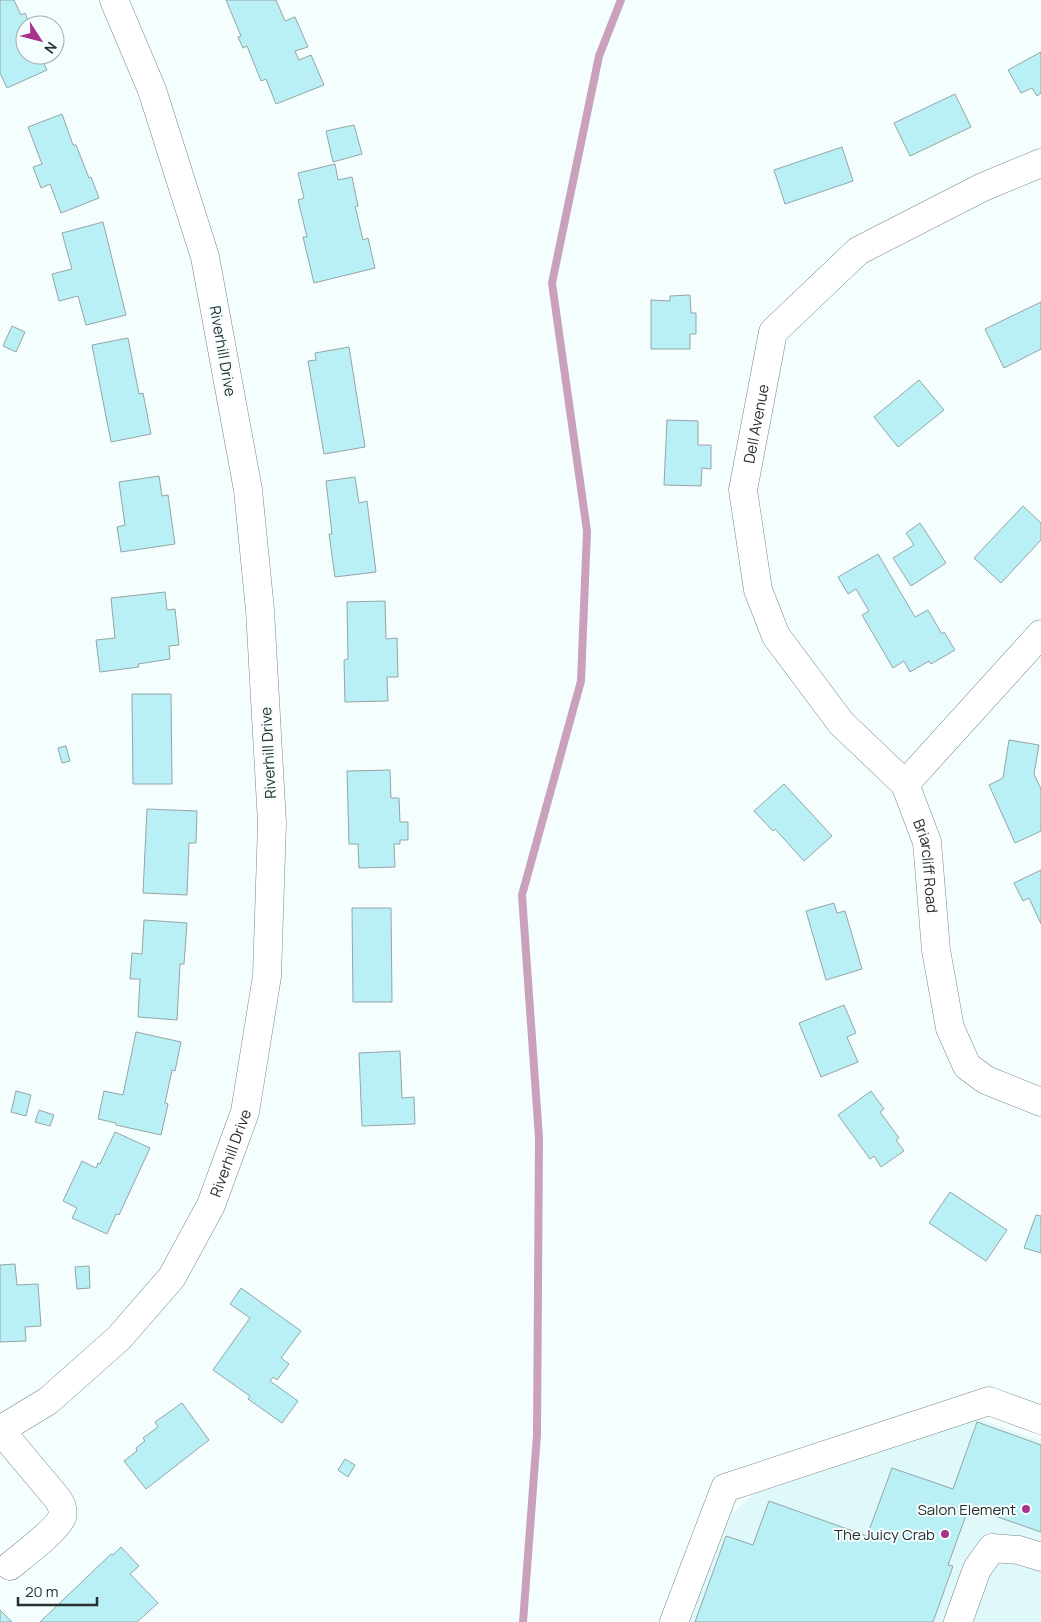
<svg xmlns="http://www.w3.org/2000/svg" width="1041" height="1622" font-family="Manrope,sans-serif">
	<rect width="100%" height="100%" fill="#f4fefe"/>
	<path fill="#dff9fa" d="M 976,1418 L 1041,1441 L 1041,1622 L 681,1622 L 716,1529 L 766,1481 Z"/>
	<g fill="none" stroke-linecap="round" stroke-linejoin="round">
		<path stroke="#c9a1bb" stroke-width="8" d="M 523,1622 L 537,1435 L 539,1138 L 522,895 L 581,681 L 587,531 L 552,283 L 599,56 L 621,0"/>
	</g>
	<path fill="#b8f0f5" stroke="#96a5a6" d="M 0,0 L 14,0 L 21,15 L 25,13 L 30,25 L 25,25 L 25,55 L 40,55 L 47,70 L 7,88 L 0,73 Z
		M 226,0 L 276,0 L 285,21 L 295,17 L 308,47 L 295,51 L 299,60 L 311,55 L 324,85 L 276,104 L 266,79 L 261,81 L 247,46 L 243,48 L 238,37 L 241,36 Z
		M 1041,52 L 1041,93 L 1037,96 L 1032,88 L 1021,93 L 1008,70 Z
		M 955,94 L 971,127 L 910,156 L 894,123 Z
		M 62,114 L 73,145 L 76,145 L 89,178 L 91,177 L 99,198 L 61,213 L 50,184 L 41,188 L 33,167 L 42,164 L 28,127 Z
		M 354,125 L 362,154 L 333,162 L 326,131 Z
		M 842,147 L 853,181 L 785,204 L 774,170 Z
		M 335,164 L 338,180 L 352,177 L 358,206 L 355,207 L 356,210 L 363,240 L 368,238 L 375,268 L 314,283 L 303,237 L 307,237 L 298,200 L 304,198 L 298,173 Z
		M 103,222 L 126,315 L 86,325 L 78,296 L 59,301 L 52,274 L 72,269 L 62,233 Z
		M 690,295 L 691,313 L 696,313 L 696,334 L 690,334 L 690,349 L 651,349 L 651,300 L 670,301 L 670,296 Z
		M 1041,302 L 1041,349 L 1004,368 L 985,329 Z
		M 12,326 L 25,332 L 16,352 L 3,346 Z
		M 128,338 L 139,394 L 143,393 L 151,434 L 111,442 L 92,345 Z
		M 349,347 L 365,447 L 324,454 L 308,361 L 316,360 L 315,353 Z
		M 919,380 L 944,410 L 898,447 L 874,417 Z
		M 667,420 L 698,421 L 698,445 L 711,445 L 711,469 L 702,468 L 701,486 L 664,485 Z
		M 159,476 L 162,496 L 168,495 L 175,544 L 121,552 L 117,527 L 125,525 L 119,482 Z
		M 355,477 L 359,503 L 367,501 L 376,572 L 335,577 L 329,534 L 332,534 L 326,481 Z
		M 1023,506 L 1041,523 L 1041,540 L 1001,583 L 974,558 Z
		M 920,523 L 946,563 L 911,586 L 893,558 L 914,545 L 906,533 Z
		M 878,554 L 915,617 L 928,610 L 942,634 L 944,632 L 955,650 L 931,664 L 929,661 L 910,672 L 904,661 L 893,668 L 862,615 L 869,611 L 856,589 L 848,594 L 838,577 Z
		M 165,592 L 167,610 L 175,609 L 179,645 L 169,646 L 170,659 L 138,664 L 139,667 L 100,672 L 96,640 L 115,638 L 111,598 Z
		M 385,601 L 386,639 L 397,638 L 398,677 L 387,677 L 388,701 L 345,702 L 344,660 L 348,659 L 347,602 Z
		M 132,694 L 171,694 L 172,784 L 133,784 Z
		M 1009,740 L 1039,745 L 1034,774 L 1041,789 L 1041,831 L 1015,843 L 989,785 L 1003,778 Z
		M 66,746 L 70,761 L 62,763 L 58,748 Z
		M 390,770 L 391,798 L 399,798 L 400,822 L 408,822 L 408,840 L 400,840 L 400,844 L 394,844 L 395,867 L 359,868 L 358,844 L 349,844 L 347,771 Z
		M 784,784 L 832,836 L 804,861 L 775,829 L 773,831 L 754,811 Z
		M 147,809 L 197,811 L 196,843 L 189,843 L 187,895 L 143,893 Z
		M 1041,870 L 1041,924 L 1029,898 L 1023,901 L 1014,883 Z
		M 834,903 L 837,913 L 845,911 L 862,969 L 826,980 L 806,911 Z
		M 352,908 L 391,908 L 392,1002 L 353,1002 Z
		M 144,920 L 187,923 L 184,964 L 180,964 L 177,1020 L 138,1017 L 140,979 L 130,979 L 132,953 L 142,954 Z
		M 844,1005 L 856,1033 L 847,1037 L 858,1062 L 821,1077 L 799,1023 Z
		M 136,1032 L 181,1042 L 175,1071 L 172,1070 L 165,1103 L 168,1104 L 161,1135 L 116,1125 L 116,1123 L 98,1119 L 104,1091 L 123,1095 Z
		M 400,1051 L 402,1098 L 414,1097 L 415,1124 L 362,1126 L 359,1053 Z
		M 16,1091 L 31,1095 L 26,1116 L 11,1112 Z
		M 871,1091 L 884,1109 L 880,1112 L 899,1138 L 896,1140 L 904,1151 L 881,1167 L 874,1156 L 870,1159 L 838,1115 Z
		M 39,1110 L 54,1115 L 50,1126 L 35,1122 Z
		M 115,1132 L 150,1148 L 119,1215 L 116,1214 L 107,1234 L 72,1218 L 77,1208 L 63,1201 L 82,1161 L 96,1168 L 98,1163 L 100,1164 Z
		M 950,1192 L 1007,1230 L 986,1261 L 929,1223 Z
		M 1036,1215 L 1041,1216 L 1041,1253 L 1024,1248 Z
		M 15,1264 L 17,1285 L 38,1284 L 41,1326 L 25,1327 L 26,1341 L 0,1342 L 0,1265 Z
		M 89,1266 L 90,1288 L 77,1289 L 75,1267 Z
		M 241,1288 L 301,1331 L 281,1358 L 289,1364 L 277,1380 L 273,1377 L 270,1381 L 298,1401 L 282,1423 L 248,1399 L 250,1396 L 213,1370 L 250,1318 L 230,1304 Z
		M 182,1403 L 209,1440 L 146,1489 L 124,1461 L 137,1451 L 136,1448 L 145,1441 L 143,1438 L 158,1427 L 155,1422 Z
		M 977,1422 L 1041,1445 L 1041,1532 L 969,1507 L 948,1565 L 953,1566 L 933,1622 L 695,1622 L 726,1536 L 753,1545 L 769,1501 L 867,1536 L 892,1468 L 953,1489 Z
		M 345,1459 L 355,1465 L 348,1477 L 338,1470 Z
		M 121,1547 L 139,1566 L 130,1574 L 158,1603 L 137,1622 L 40,1622 L 111,1554 L 113,1555 Z
		M 0,1610 L 12,1622 L 0,1622 Z"/>
	<g fill="none" stroke-linecap="round" stroke-linejoin="round">
		<defs>
			<g id="minor">
				<path id="s1" d="M 1041,634 L 905,784 L 927,842 L 936,950 L 950,1028 L 967,1066 L 986,1080 L 1041,1102"/>
				<path id="s2" d="M 905,784 L 841,723 L 776,636 L 758,590 L 743,490 L 773,332 L 858,251 L 983,187 L 1041,163"/>
				<path id="s3" d="M 0,1430 L 48,1401 L 119,1338 L 172,1277 L 211,1205 L 245,1112 L 267,976 L 272,823 L 260,610 L 248,490 L 205,257 L 152,90 L 114,0"/>
				<path d="M 0,1430 L 57,1498 C 61,1504 64,1509 62,1517 C 58,1529 21,1557 10,1566"/>
				<path d="M 674,1622 L 725,1488 L 989,1401 L 1041,1420"/>
				<path d="M 958,1622 L 977,1569 L 992,1548 L 1019,1550 L 1041,1557"/>
			</g>
		</defs>
		<use href="#minor" stroke="#798788" stroke-width="29"/>
		<use href="#minor" stroke="#fff" stroke-width="28"/>
	</g>
	<g fill="#a9338b" stroke="#f4fefe" stroke-width="2">
		<circle cx="1026" cy="1509" r="5"/>
		<circle cx="945" cy="1534" r="5"/>
	</g>
	<g text-anchor="middle" dominant-baseline="central" stroke-width="4" stroke-linejoin="round" paint-order="stroke">
		<g font-size="15" fill="#292e2f" stroke="#f4fefe">
			<text transform="translate(223 351) rotate(80)">Riverhill Drive</text>
			<text stroke="none"><textPath href="#s2" startOffset="415">Dell Avenue</textPath></text>
			<text transform="translate(268 753) rotate(-93)">Riverhill Drive</text>
			<text stroke="none"><textPath href="#s1" startOffset="288">Briarcliff Road</textPath></text>
			<text stroke="none"><textPath href="#s3" startOffset="369">Riverhill Drive</textPath></text>
		</g>
		<g font-size="15" fill="#292e2f" stroke="#f4fefe" text-anchor="end">
			<text x="1016" y="1509">Salon Element</text>
			<text x="935" y="1534">The Juicy Crab</text>
		</g>
	</g>
	<g transform="translate(40 40) rotate(126)"><circle r="24" fill="#f4fefe" stroke="#a3abab"/>
	<path d="M0-4L9 19L0 12L-9 19Z" fill="#a9338b"/>
	<text y="-8" font-size="14" font-weight="bold" text-anchor="middle" fill="#292e2f">N</text>
	</g>
	<path d="M18 1597v8h79v-8" fill="none" stroke="#292e2f" stroke-width="2.5"/>
	<text x="25" y="1597" font-size="15" fill="#292e2f" stroke="#f4fefe" stroke-width="4" paint-order="stroke">20 m</text>
</svg>
